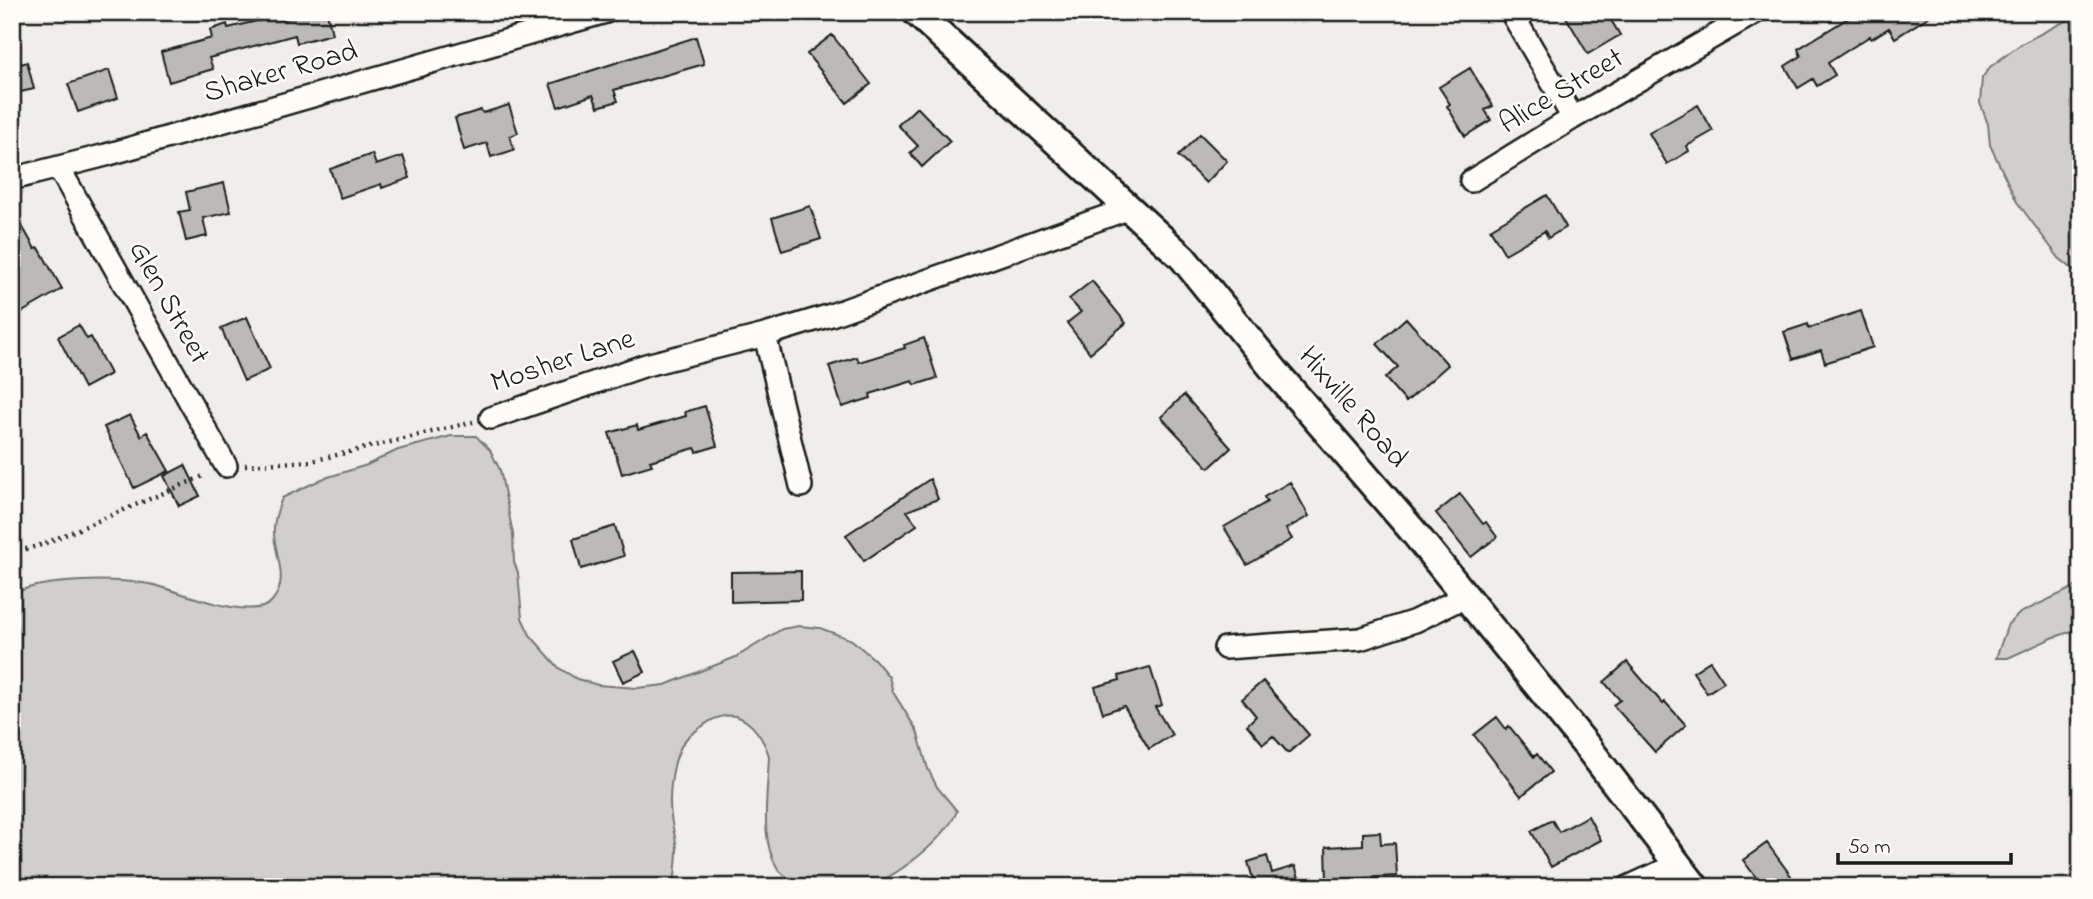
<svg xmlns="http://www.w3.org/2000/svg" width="2093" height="899" font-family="'Indie Flower',sans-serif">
	<rect width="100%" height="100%" fill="#f0eeea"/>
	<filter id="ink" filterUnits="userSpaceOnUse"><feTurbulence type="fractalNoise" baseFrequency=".0143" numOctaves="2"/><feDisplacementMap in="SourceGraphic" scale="14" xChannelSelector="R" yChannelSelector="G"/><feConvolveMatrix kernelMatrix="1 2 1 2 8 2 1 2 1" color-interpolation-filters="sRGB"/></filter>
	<g filter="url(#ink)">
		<path fill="#d0cfcc" stroke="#767674" stroke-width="2" d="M 2081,13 L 2081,276 L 2059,258 L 2017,202 L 1990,145 L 1988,124 L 1980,103 L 1982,78 L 1990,67 L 2021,44 Z
			M 451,436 L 476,436 L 490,450 L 500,470 L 513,534 L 514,562 L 518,573 L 522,618 L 530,635 L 559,668 L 577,679 L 598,685 L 637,688 L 665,685 L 736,657 L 782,629 L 799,626 L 820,628 L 852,640 L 875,660 L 889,677 L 893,692 L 917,731 L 928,769 L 937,787 L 957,811 C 947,838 892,882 863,887 C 849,889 833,886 819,885 C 805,885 785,881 777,867 C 759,839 768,789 769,756 C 764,740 752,720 735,716 C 722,714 710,720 700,728 C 696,731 691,734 687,738 C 672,754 668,795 671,816 C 672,827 676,838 677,849 C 677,861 675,874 674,887 L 12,887 L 12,595 C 37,578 125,578 154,585 C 178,591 254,623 272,601 C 290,580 275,556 274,534 C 273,521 278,509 282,498 L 322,479 L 367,465 L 398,450 Z
			M 2081,584 L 2081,628 L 2052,638 L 2008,658 L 1996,658 L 2008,624 L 2020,613 Z"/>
		<path fill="#bbbab6" stroke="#1c1c1c" stroke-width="2" d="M 309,12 L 327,12 L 332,34 L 297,43 L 295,35 L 209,58 L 213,69 L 169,82 L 161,52 L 212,38 L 210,30 L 227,24 L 228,28 L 281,15 L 282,20 Z
			M 1563,12 L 1606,12 L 1620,35 L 1588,54 Z
			M 1858,12 L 1936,12 L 1895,38 L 1889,28 L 1871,39 L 1870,36 L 1828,63 L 1835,75 L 1817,86 L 1813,79 L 1798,88 L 1785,66 L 1801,56 L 1798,49 Z
			M 832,35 L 871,84 L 847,103 L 807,54 Z
			M 696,37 L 704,64 L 614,90 L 618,101 L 598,107 L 593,95 L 558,107 L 550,84 Z
			M 27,62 L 34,89 L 12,94 L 12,67 Z
			M 1470,68 L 1493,106 L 1485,110 L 1491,120 L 1465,136 L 1447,106 L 1450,104 L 1439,87 Z
			M 109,70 L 118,98 L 78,112 L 68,84 Z
			M 509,105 L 518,133 L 510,136 L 514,150 L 491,157 L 487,143 L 464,150 L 455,118 L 481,110 L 483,113 Z
			M 1698,105 L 1713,131 L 1687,146 L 1689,151 L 1667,164 L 1649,133 Z
			M 917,107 L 950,141 L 922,167 L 910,153 L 918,146 L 898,125 Z
			M 1200,134 L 1227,161 L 1206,183 L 1178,156 Z
			M 372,154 L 376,165 L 403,156 L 410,178 L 382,188 L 381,184 L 340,198 L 330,169 Z
			M 224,183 L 231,212 L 203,218 L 207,236 L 186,241 L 179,212 L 190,210 L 186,192 Z
			M 1547,195 L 1566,227 L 1548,238 L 1545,231 L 1505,254 L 1490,229 Z
			M 810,206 L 821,239 L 782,251 L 772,218 Z
			M 12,208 L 35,249 L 39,248 L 62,289 L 12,318 Z
			M 1092,281 L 1126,323 L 1090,353 L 1067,323 L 1081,312 L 1069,299 Z
			M 1861,311 L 1873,347 L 1825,363 L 1821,350 L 1793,359 L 1784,332 L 1808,324 L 1809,328 Z
			M 247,317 L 270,369 L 244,381 L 221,328 Z
			M 1406,318 L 1448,365 L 1406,402 L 1385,378 L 1398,367 L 1377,344 Z
			M 79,325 L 87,339 L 91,337 L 110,374 L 84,388 L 58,337 Z
			M 924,338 L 937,378 L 915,385 L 913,381 L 870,394 L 871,398 L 842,407 L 829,366 L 857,357 L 859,362 L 905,348 L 904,345 Z
			M 1184,395 L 1231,448 L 1209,468 L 1161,417 Z
			M 705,406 L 717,446 L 697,452 L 695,448 L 650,461 L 652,465 L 622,474 L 609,433 L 637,425 L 638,430 L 686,416 L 685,412 Z
			M 130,415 L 141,436 L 147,432 L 169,471 L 134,488 L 104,427 Z
			M 185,465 L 200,496 L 179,506 L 164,476 Z
			M 930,479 L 938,499 L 907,511 L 917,525 L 864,561 L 846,535 Z
			M 1290,482 L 1309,516 L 1286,529 L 1292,539 L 1247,565 L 1224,527 L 1267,502 L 1264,497 Z
			M 1460,494 L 1483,524 L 1486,522 L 1497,537 L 1471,557 L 1436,513 Z
			M 615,526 L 624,556 L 581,569 L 573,539 Z
			M 801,571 L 801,600 L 731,602 L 731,572 Z
			M 635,651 L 645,672 L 623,682 L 613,661 Z
			M 1710,661 L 1724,682 L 1707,693 L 1693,672 Z
			M 1627,662 L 1663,704 L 1665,702 L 1686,725 L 1655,752 L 1613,705 L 1620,700 L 1604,682 Z
			M 1150,667 L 1162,705 L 1155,707 L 1172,735 L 1149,749 L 1124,706 L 1103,713 L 1095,687 L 1120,680 L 1119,676 Z
			M 1263,681 L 1309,735 L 1288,753 L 1273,736 L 1263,744 L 1247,725 L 1256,716 L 1242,699 Z
			M 1497,717 L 1506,729 L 1509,726 L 1534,757 L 1537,754 L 1551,772 L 1521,796 L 1474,735 Z
			M 1588,816 L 1601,840 L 1551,867 L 1531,831 L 1552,820 L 1559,832 Z
			M 1380,832 L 1381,844 L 1395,843 L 1397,876 L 1327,880 L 1326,847 L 1363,845 L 1363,833 Z
			M 1767,843 L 1799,887 L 1763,887 L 1743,860 Z
			M 1267,856 L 1272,873 L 1295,866 L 1302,887 L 1243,887 L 1242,883 L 1253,879 L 1248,862 Z"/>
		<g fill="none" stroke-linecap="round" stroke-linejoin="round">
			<defs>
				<path id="minor" d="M 1511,12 L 1573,118
					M 59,168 L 226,466
					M 12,179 L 106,155 L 606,12
					M 1471,181 L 1573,118 L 1756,12
					M 765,335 L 801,486
					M 491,418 L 646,365 L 765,335 L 831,315 L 1130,208
					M 1225,648 L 1360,639 L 1415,621 L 1466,596
					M 1628,887 L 1678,864"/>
				<path id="tertiary" d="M 916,12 L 1183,258 L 1279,376 L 1412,530 L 1589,749 L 1695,887"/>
			</defs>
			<use href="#minor" stroke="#1c1c1c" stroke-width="26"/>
			<use href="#tertiary" stroke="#1c1c1c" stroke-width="32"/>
			<path stroke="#1c1c1c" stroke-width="4.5" stroke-dasharray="2 5" stroke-linecap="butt" d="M 245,465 L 312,461 L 473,422
				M 12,553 L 41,545 L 206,475"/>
			<use href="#minor" stroke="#fdfcf7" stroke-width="21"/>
			<use href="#tertiary" stroke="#fdfcf7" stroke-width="26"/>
		</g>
	</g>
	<g text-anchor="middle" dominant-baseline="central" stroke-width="5" stroke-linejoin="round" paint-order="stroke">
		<g font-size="30" fill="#1c1c1c" stroke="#fdfcf7">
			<text transform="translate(281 73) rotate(-16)">Shaker Road</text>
			<text transform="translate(1562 92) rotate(-31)">Alice Street</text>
			<text transform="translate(168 303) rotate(61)">Glen Street</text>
			<text transform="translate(563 362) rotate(-18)">Mosher Lane</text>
			<text transform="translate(1352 408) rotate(49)">Hixville Road</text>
		</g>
	</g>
	<rect width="2093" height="899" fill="none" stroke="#fdfcf7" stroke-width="42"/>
	<rect x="21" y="21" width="2051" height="857" fill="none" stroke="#1c1c1c" stroke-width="2.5" filter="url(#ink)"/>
	<path d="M1838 853v10h173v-10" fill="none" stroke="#1c1c1c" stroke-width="3.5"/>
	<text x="1848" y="853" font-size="21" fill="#1c1c1c" stroke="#fdfcf7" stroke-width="5" paint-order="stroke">50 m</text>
</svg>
